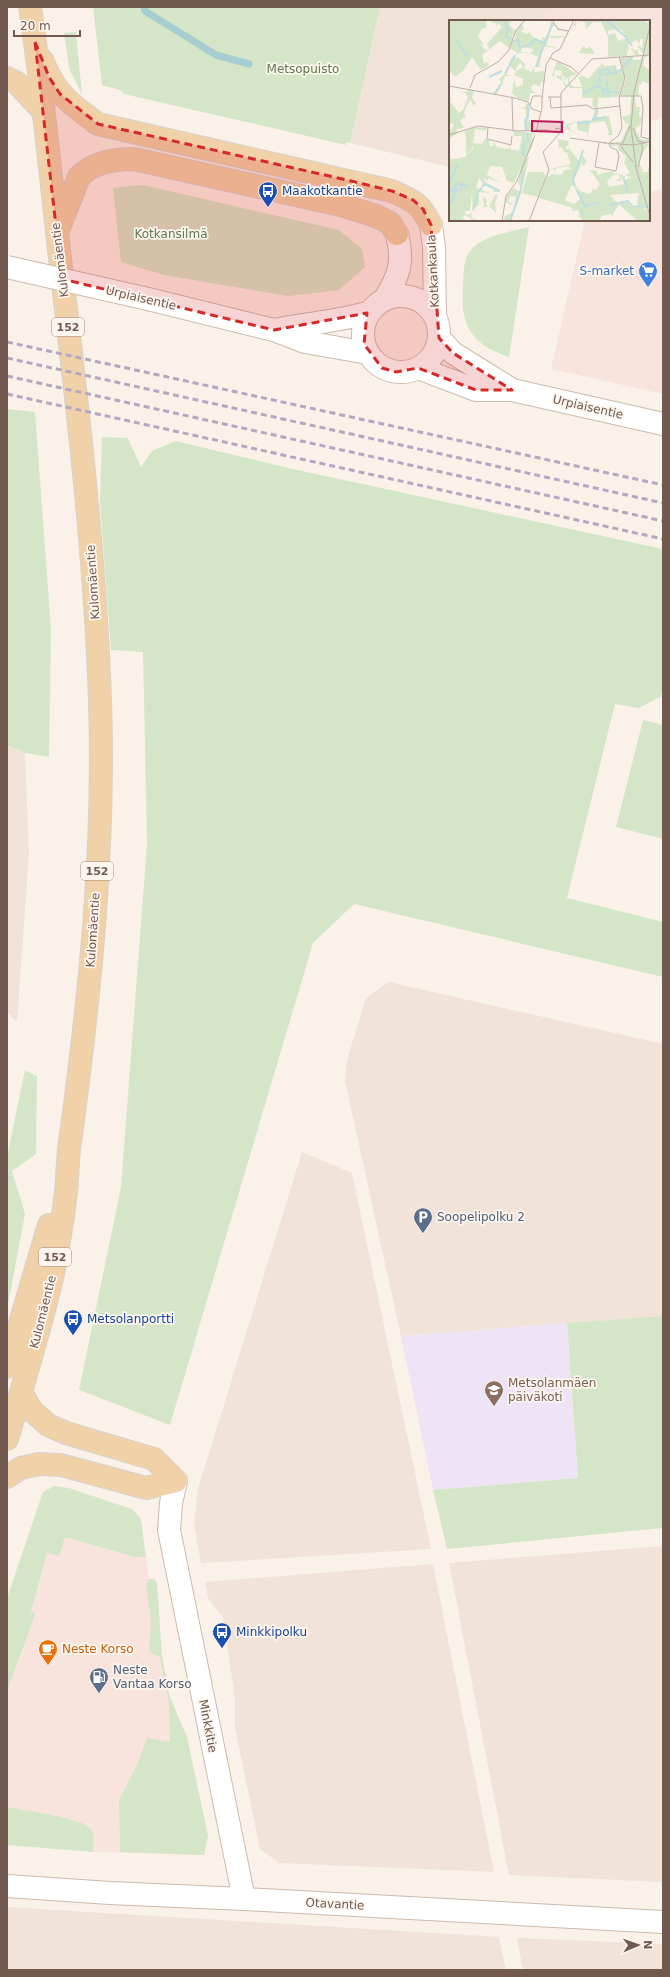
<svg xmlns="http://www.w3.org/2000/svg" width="670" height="1977" font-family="'DejaVu Sans',sans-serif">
	<rect width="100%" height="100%" fill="#faf2e8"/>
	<path fill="#f1e3d7" d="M 380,7 L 561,7 L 536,21 L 450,21 L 450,167 L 350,143 Z
		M 7,745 L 25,753 L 29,854 L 17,1022 L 7,1012 Z
		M 389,982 L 663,1044 L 663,1316 L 401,1336 L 345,1081 L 347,1060 L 366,998 Z
		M 302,1152 L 352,1173 L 431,1549 L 201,1563 L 194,1525 L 198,1489 Z
		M 663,1546 L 663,1882 L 509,1875 L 449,1563 Z
		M 433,1564 L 494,1872 L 279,1863 L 260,1849 L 235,1728 L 235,1698 L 223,1618 L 208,1598 L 205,1582 Z
		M 7,1907 L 499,1937 L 506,1970 L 7,1970 Z
		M 517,1938 L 663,1944 L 663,1970 L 523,1970 Z"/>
	<path fill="#f9e4dd" d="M 561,7 L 663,7 L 663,118 L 649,122 L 649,21 L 536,21 Z
		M 663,189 L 663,394 L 551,369 L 585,220 L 649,220 L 649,192 Z
		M 65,1537 L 134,1557 L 146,1557 L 149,1579 L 154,1579 L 157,1583 L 162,1656 L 169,1695 L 187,1737 L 208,1836 L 204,1855 L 93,1852 L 92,1832 L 89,1827 L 73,1820 L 7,1807 L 7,1691 L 36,1614 L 31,1612 L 47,1553 Z"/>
	<path fill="#efe4f6" d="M 567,1323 L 578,1478 L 433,1490 L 401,1336 Z"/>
	<path fill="#d5e6c8" d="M 93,7 L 380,7 L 350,143 L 346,142 L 346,145 L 124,94 L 120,90 L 102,85 Z
		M 76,32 L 82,95 L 69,68 L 64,33 Z
		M 143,185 L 339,230 L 362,249 L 365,267 L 339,290 L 288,296 L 164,275 L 121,262 L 113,188 Z
		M 529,227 L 509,357 C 469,344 460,324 463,283 C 464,272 463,260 470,251 C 482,235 511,232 529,227 Z
		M 7,409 L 35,412 L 51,629 L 49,757 L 25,753 L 7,745 Z
		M 102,437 L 128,438 L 141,467 L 152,451 L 176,441 L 293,469 L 663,549 L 663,691 L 660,697 L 639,708 L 615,704 L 567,898 L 663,922 L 663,977 L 354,904 L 313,943 L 170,1425 L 79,1390 L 121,1187 L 147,844 L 143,652 L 111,650 L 100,501 Z
		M 643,720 L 663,725 L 663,839 L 616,827 Z
		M 25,1070 L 37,1076 L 36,1154 L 12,1171 L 25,1214 L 7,1310 L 7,1157 Z
		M 663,1316 L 663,1528 L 447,1549 L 433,1490 L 578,1478 L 567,1323 Z
		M 54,1486 L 69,1488 L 132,1509 L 141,1519 L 146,1557 L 134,1557 L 65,1537 L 59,1556 L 47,1553 L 31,1612 L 36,1613 L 7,1691 L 7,1598 L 43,1492 Z
		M 149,1579 L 154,1579 L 157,1583 L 162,1656 L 169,1695 L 187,1737 L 208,1836 L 204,1855 L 120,1852 L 119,1800 L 137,1765 L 147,1738 L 170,1742 L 169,1703 L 160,1657 L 149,1652 L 151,1621 L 146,1584 Z
		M 7,1807 C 23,1810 81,1818 90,1828 C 95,1833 93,1845 93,1852 L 7,1845 Z"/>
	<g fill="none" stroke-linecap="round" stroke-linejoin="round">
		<path stroke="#a6cdd2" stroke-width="7" d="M 144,7 L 145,11 L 216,55 L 249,64"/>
		<defs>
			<path id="tertiary" d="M 244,1899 L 663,1922"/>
			<path id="secondary" d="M 431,225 L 434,247 L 435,317
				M363 334a38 38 0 1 1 76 0a38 38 0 1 1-76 0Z
				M 148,299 L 274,330 L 305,342 L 368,353
				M 385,299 C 399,275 404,263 397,234
				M 274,330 C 306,323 338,322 370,312
				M 439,338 L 453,353 L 511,389
				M 418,368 L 476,390 L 512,390 L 663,424
				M 7,1886 L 110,1893 L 244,1899 L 169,1530 L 171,1503 L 176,1481"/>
			<path id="primary" d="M 42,60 C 56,94 69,103 98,124 L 392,191 C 414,201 420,203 431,225
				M 7,78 L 17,83 L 43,111
				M 58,230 L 79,177 C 92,163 115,159 134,159 L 341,205 L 376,216 L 390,223 L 397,234
				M 7,1367 L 49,1225
				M 21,1392 L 32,1411 L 48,1425 L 66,1433 L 154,1459 L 176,1481
				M 7,1439 C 23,1386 39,1333 52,1278 C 57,1253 62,1226 65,1200 C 68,1181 67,1161 70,1142 C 90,996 105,848 100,700 C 95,555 78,411 61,267 C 51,180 43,93 30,7
				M 7,1477 L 21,1468 L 39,1464 L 61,1465 L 146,1488 L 176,1481"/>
		</defs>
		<use href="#tertiary" stroke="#cbbaaf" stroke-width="24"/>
		<use href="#secondary" stroke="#cdbaad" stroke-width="24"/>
		<use href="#primary" stroke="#d7d1ce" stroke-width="24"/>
		<use href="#tertiary" stroke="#fff" stroke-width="22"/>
		<use href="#secondary" stroke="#fff" stroke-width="22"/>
		<use href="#primary" stroke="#f1d2a8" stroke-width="22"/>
		<path stroke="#b4a7c2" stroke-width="3" stroke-dasharray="6 4" stroke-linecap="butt" d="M 7,342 L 663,485
			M 7,358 L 663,503
			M 7,376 L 663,521
			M 7,394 L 663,539"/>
		<defs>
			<path id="secondary-bridge" d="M 7,267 L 148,299"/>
		</defs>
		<use href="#secondary-bridge" stroke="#cdbaad" stroke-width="24" stroke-linecap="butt"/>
		<use href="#secondary-bridge" stroke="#fff" stroke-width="22"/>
	</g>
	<path fill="#d62828" fill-opacity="0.2" stroke="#d62828" stroke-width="3" stroke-dasharray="8 5" stroke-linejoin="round" d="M 35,42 L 49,77 L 60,94 L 98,124 L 347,180 L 392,191 L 413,200 L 423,209 L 431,225 L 439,338 L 453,353 L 512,390 L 476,390 L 418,368 L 396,372 L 382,368 L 364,344 L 367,313 L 274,330 L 62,279 Z"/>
	<defs>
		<symbol id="bus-pin" viewBox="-11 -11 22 30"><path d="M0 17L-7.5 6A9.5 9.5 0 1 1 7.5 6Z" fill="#1a4fb4" stroke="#fdf6ee"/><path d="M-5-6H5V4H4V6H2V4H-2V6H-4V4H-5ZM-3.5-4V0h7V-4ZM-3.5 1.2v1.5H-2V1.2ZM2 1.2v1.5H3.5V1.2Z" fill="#fff"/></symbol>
		<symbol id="supermarket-pin" viewBox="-11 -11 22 30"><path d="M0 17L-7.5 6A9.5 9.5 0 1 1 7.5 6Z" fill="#3f7fe0" stroke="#fdf6ee"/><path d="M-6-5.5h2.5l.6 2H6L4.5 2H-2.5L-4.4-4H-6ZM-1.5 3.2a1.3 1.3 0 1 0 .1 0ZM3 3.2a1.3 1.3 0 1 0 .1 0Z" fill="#fff"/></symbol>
		<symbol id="parking-pin" viewBox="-11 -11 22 30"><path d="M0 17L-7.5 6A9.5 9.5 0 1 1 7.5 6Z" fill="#5c6f8a" stroke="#fdf6ee"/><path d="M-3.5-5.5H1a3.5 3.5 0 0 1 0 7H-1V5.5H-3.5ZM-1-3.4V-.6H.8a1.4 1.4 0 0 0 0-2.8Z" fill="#fff"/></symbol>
		<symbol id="school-pin" viewBox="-11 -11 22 30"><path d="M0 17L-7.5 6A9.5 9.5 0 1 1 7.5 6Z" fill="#8d6e63" stroke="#fdf6ee"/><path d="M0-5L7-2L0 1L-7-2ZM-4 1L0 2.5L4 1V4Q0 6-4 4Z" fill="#fff"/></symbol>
		<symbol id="cafe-pin" viewBox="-11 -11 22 30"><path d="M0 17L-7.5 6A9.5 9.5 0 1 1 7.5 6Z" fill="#e8710a" stroke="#fdf6ee"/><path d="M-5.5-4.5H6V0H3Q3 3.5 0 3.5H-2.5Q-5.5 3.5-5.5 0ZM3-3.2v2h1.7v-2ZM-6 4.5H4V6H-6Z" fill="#fff"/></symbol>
		<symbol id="fuel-pin" viewBox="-11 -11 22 30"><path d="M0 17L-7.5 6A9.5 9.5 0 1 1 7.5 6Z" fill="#5c6f8a" stroke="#fdf6ee"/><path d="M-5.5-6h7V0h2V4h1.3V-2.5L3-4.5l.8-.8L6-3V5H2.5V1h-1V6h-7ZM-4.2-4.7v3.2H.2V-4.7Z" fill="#fff"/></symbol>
	</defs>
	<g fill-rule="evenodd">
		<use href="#bus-pin" x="257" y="180" width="22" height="30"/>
		<use href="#supermarket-pin" x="637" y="260" width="22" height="30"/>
		<use href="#parking-pin" x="412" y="1206" width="22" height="30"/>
		<use href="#bus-pin" x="62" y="1308" width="22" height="30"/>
		<use href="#school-pin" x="483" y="1379" width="22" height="30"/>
		<use href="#bus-pin" x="211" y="1621" width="22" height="30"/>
		<use href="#cafe-pin" x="37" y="1638" width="22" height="30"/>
		<use href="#fuel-pin" x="88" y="1666" width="22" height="30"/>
	</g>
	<g text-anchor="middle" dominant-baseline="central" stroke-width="3.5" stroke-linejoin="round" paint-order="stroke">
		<g fill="#fdf6ee" stroke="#9b887f" stroke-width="1">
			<rect x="52" y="318" width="32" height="18" rx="3"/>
			<rect x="81" y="862" width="32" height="18" rx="3"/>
			<rect x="39" y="1248" width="32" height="18" rx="3"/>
		</g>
		<g font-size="11" font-weight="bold" fill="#71594f">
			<text x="68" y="327">152</text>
			<text x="97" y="871">152</text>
			<text x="55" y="1257">152</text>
		</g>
		<g font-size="12" fill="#5c7a4b" stroke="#fdf6ee">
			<text x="303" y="69">Metsopuisto</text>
			<text x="171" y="234">Kotkansilmä</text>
		</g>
		<g font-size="12" fill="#164399" stroke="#fdf6ee" text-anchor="start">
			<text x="282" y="191">Maakotkantie</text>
			<text x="87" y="1319">Metsolanportti</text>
			<text x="236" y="1632">Minkkipolku</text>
		</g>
		<g font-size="12" fill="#71594f" stroke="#fdf6ee">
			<text transform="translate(60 260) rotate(-97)">Kulomäentie</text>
			<text transform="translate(433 271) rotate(-93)">Kotkankaula</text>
			<text transform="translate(141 298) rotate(13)">Urpiaisentie</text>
			<text transform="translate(588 407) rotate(13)">Urpiaisentie</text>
			<text transform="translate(93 582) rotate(-94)">Kulomäentie</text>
			<text transform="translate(93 930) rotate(-86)">Kulomäentie</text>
			<text transform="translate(43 1312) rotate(-76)">Kulomäentie</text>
			<text transform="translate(208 1726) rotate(79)">Minkkitie</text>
			<text transform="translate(335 1904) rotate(3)">Otavantie</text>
		</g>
		<g font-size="12" fill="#366cbe" stroke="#fdf6ee" text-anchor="end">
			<text x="634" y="271">S-market</text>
		</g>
		<g font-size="12" fill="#4e5e75" stroke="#fdf6ee" text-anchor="start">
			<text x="437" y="1217">Soopelipolku 2</text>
			<text x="113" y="1670">Neste<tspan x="113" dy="14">Vantaa Korso</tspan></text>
		</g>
		<g font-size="12" fill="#785e54" stroke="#fdf6ee" text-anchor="start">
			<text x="508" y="1383">Metsolanmäen<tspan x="508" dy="14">päiväkoti</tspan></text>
		</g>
		<g font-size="12" fill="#c56008" stroke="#fdf6ee" text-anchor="start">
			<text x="62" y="1649">Neste Korso</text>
		</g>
	</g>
	<g transform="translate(449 20)">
		<rect width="201" height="201" fill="#faf2e8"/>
		<path d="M 0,0 L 37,0 L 37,8 L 33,8 L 29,16 L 35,25 L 31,24 L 37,30 L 40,29 L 38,24 L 53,7 L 48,3 L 48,9 L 47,3 L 42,3 L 44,0 L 62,0 L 60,5 L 66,10 L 60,28 L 51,21 L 33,35 L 35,43 L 39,42 L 40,45 L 32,50 L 23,37 L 14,51 L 6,57 L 0,50 ZM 102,0 L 106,6 L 103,7 L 100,16 L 116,16 L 118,11 L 108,10 L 108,9 L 118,11 L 118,12 L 110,29 L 94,26 L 90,48 L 87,46 L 89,37 L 81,33 L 83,31 L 84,33 L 84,29 L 74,27 L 71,32 L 80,33 L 70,33 L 67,35 L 68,32 L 61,29 L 64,20 L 66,21 L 67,11 L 73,3 L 75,9 L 72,11 L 77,14 L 80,12 L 85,18 L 95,21 L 92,17 L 96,18 L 99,15 ZM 100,17 L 106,18 L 116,17 L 113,23 L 102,19 L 113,23 L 110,29 L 97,25 ZM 127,0 L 193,0 L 199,3 L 201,0 L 201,34 L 197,35 L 201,36 L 196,37 L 194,45 L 201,51 L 201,64 L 192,61 L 193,64 L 190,64 L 189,76 L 186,76 L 187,87 L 191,87 L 190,96 L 193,98 L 190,107 L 187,107 L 187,113 L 191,113 L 189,114 L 192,120 L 201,119 L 201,122 L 194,123 L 201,124 L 196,128 L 190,142 L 194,152 L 199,152 L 200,146 L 201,187 L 196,189 L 190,185 L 188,185 L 190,173 L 161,175 L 168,183 L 156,186 L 178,182 L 185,187 L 190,186 L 197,190 L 201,188 L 201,201 L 189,201 L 177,191 L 180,190 L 177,191 L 170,184 L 163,196 L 161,194 L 153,196 L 150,201 L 132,201 L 133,198 L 128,196 L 131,195 L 129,190 L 122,191 L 124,188 L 90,178 L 98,157 L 103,154 L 113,155 L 115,150 L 123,149 L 119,146 L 107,148 L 105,153 L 105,149 L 101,149 L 122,144 L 118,133 L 115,132 L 113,127 L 110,128 L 109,119 L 119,121 L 120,125 L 116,127 L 119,130 L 120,128 L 130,141 L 134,130 L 133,135 L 138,141 L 135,146 L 130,141 L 132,145 L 123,163 L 127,165 L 122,166 L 116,180 L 120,182 L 125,184 L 132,178 L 126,169 L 127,166 L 131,171 L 141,174 L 144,169 L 147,170 L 151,164 L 141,150 L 149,151 L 147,155 L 164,151 L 165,154 L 158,161 L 160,167 L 175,164 L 172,155 L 172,161 L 167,161 L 171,158 L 169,154 L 163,156 L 167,153 L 176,156 L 176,161 L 179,158 L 184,158 L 176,155 L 181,153 L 175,143 L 177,136 L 169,130 L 169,126 L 161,126 L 161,124 L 172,126 L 174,125 L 173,124 L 173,125 L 160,122 L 172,122 L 180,103 L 177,104 L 173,97 L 181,95 L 182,77 L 170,76 L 184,75 L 171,75 L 177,59 L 171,38 L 184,36 L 184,40 L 193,40 L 194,30 L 193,33 L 189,27 L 190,25 L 193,28 L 194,19 L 191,19 L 191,24 L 187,20 L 179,25 L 180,30 L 183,28 L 186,31 L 188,29 L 190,35 L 186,35 L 182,29 L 178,31 L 178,36 L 159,37 L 159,17 L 152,2 L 144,2 L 137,9 L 136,2 L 127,1 L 128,5 L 124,6 ZM 165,9 L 169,12 L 172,9 L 178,18 L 169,21 L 166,13 L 159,15 L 159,11 ZM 134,26 L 138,29 L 141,26 L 146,34 L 130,33 ZM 66,35 L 67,39 L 69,37 L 76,44 L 75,48 L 82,52 L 86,47 L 85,52 L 95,51 L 96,62 L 92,62 L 91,67 L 85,64 L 82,67 L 83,71 L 88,73 L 81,73 L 80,81 L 69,78 L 63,73 L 65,59 L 67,67 L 74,65 L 74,59 L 65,55 L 67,51 L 74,47 L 71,42 L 66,51 L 61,46 L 57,54 L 61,56 L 56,56 L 49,73 L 45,75 L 52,62 L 50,59 L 56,54 L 62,39 ZM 108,41 L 128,54 L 120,57 L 121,63 L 119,65 L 119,58 L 114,60 L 116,57 L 113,56 L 114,52 L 112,55 L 113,51 L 106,50 L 105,57 L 108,57 L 107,54 L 109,56 L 112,55 L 114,61 L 118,65 L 117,68 L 113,60 L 103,56 ZM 153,43 L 156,46 L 166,45 L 168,52 L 172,49 L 176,57 L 169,77 L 149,78 L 149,88 L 146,89 L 143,85 L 144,78 L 133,78 L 133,68 L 121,68 L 119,66 L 121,64 L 125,67 L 133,67 L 129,56 L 133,57 L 131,54 L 139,59 ZM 20,69 L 25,70 L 23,78 L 27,83 L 24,86 L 22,80 L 19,83 L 15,93 L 17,96 L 11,101 L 15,108 L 7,109 L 9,113 L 0,119 L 0,113 L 5,105 L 0,102 L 0,78 L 3,78 L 0,80 L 10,93 L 15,88 L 19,77 L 14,71 L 18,72 ZM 77,83 L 81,88 L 79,99 L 85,106 L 84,110 L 76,110 L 77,90 L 73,87 L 76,87 ZM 146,89 L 149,89 L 148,98 L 160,96 L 164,115 L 158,115 L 160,113 L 156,101 L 141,103 L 138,119 L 138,112 L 128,110 L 128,102 L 119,106 L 124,112 L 117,109 L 116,112 L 117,104 L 136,100 L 143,101 ZM 26,107 L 38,108 L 37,111 L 26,109 L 24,123 L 33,124 L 36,119 L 40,120 L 41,126 L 44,126 L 45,122 L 48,127 L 59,129 L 61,125 L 61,129 L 70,131 L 73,116 L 65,116 L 64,111 L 86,113 L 83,117 L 84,114 L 83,114 L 83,118 L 85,118 L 83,127 L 74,144 L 80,136 L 74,165 L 73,169 L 69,163 L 72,147 L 65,163 L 58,161 L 53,147 L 41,146 L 38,155 L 53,163 L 39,158 L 39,161 L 36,158 L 35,161 L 51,172 L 44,172 L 45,170 L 36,165 L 32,167 L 34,163 L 30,158 L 27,168 L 42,173 L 30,172 L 30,185 L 25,188 L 24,193 L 23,174 L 21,191 L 15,191 L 18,195 L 23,193 L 22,197 L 31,201 L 24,199 L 22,201 L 22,198 L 15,195 L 14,198 L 17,201 L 0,201 L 0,141 L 4,143 L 0,140 L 0,138 L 5,139 L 1,140 L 16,137 L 24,129 L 24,123 L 23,129 L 17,135 L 17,116 L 15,112 ZM 79,152 L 94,152 L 97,157 L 89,177 L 73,173 ZM 64,168 L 72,172 L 61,201 L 58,201 L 55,199 L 56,196 L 64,192 L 67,177 L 61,176 L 59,181 L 64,184 L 62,185 L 57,182 L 57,177 ZM 46,175 L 49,175 L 46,183 L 47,193 L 40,186 L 33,188 L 35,186 L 34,176 L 38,180 L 37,185 L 40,186 Z" fill="#d5e6c8" fill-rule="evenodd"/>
		<path d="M 179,180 L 185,186 L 190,185 L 201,188 L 185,187 L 178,182 L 162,186 L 148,183 L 133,189 L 132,192 L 135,194 L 136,196 L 133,201 L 135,195 L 131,193 L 131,191 L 137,185 L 147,182 L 157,185 Z" fill="#bedee1"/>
		<path fill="none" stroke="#bedee1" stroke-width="2" d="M 56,0 L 59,9 L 57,17 L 62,19M 157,0 L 177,17 L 183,26M 8,21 L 18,36M 64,21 L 69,20 L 71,29M 95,24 L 104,3M 74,27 L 82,24 L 86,19 L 95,23M 166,46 L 167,52 L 173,49M 87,47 L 95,25M 174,47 L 183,37M 56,54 L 66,35M 153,55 L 167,52M 40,57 L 53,51M 158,59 L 159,78M 151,61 L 151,51 L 159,49 L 161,53M 149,66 L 154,69 L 155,76M 134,70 L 136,73 L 148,66 L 150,59M 154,70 L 170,73M 45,74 L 53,63M 145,99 L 157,97M 143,101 L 149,90M 128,103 L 142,102M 77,110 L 76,100 L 79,97 L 79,84M 76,136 L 74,135 L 75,124 L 79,121 L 78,113M 130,142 L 134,130M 176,160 L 178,172M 0,163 L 9,144M 33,167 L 36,164 L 51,171M 126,167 L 124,160 L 130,142M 1,170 L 7,168 L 7,164 L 12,164M 128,171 L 137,187M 0,172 L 12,170 L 12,165 L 20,166M 0,180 L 3,182 L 6,172M 24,190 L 29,172 L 33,168M 61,201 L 72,170 L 74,151"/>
		<path fill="none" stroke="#bfb0a6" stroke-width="1" d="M 103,0 L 109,9 L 119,11M 201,6 L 185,73 L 182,107 L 187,148 L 201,196M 101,38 L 122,47 L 130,54M 0,66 L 66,78 L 79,82 L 83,89 L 92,92M 21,68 L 26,55 L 49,42 L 60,30 L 67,10 L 76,0M 170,76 L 192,76 L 194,88 L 192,117 L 201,119M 99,77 L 112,77M 101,77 L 102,88 L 138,85 L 144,89 L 171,86M 63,78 L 64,111M 93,78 L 97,45 L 104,33 L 111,29 L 125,0M 81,85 L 84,76 L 92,76M 39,107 L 38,119 L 62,125 L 63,116M 112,108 L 112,73 L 143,39 L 201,35M 184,108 L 189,121 L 197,123M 87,112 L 93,88 L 93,76M 0,115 L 29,106 L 69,111 L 96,110 L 109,113M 121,118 L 157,123M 150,123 L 146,147 L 167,151M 155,123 L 184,125 L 200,122M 171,125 L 184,142M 173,125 L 181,106M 189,147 L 194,128 L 192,124M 167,151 L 170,136 L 168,130 L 161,127 L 160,123 L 169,116 L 173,108 L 170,78 L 176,58 L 170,37M 53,201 L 57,176 L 68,161 L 86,115M 80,201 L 100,150 L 94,132 L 111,113 L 112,108 L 106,109"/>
		<path fill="#c2185b" fill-opacity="0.15" stroke="#c2185b" stroke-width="2" d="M 83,101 L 113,102 L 113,112 L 83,111 Z"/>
		<rect width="201" height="201" fill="none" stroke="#71594f" stroke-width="2"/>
	</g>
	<rect width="670" height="1977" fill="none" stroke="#71594f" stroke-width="16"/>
	<g transform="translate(638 1945) rotate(88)" stroke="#fdf6ee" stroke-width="3" paint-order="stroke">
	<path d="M0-3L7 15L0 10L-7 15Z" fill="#71594f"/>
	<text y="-6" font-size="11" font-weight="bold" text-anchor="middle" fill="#71594f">N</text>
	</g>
	<path d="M14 30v6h66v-6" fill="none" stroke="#71594f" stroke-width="2"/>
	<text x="20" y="30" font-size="12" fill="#71594f" stroke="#fdf6ee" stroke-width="3" paint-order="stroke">20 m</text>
</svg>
